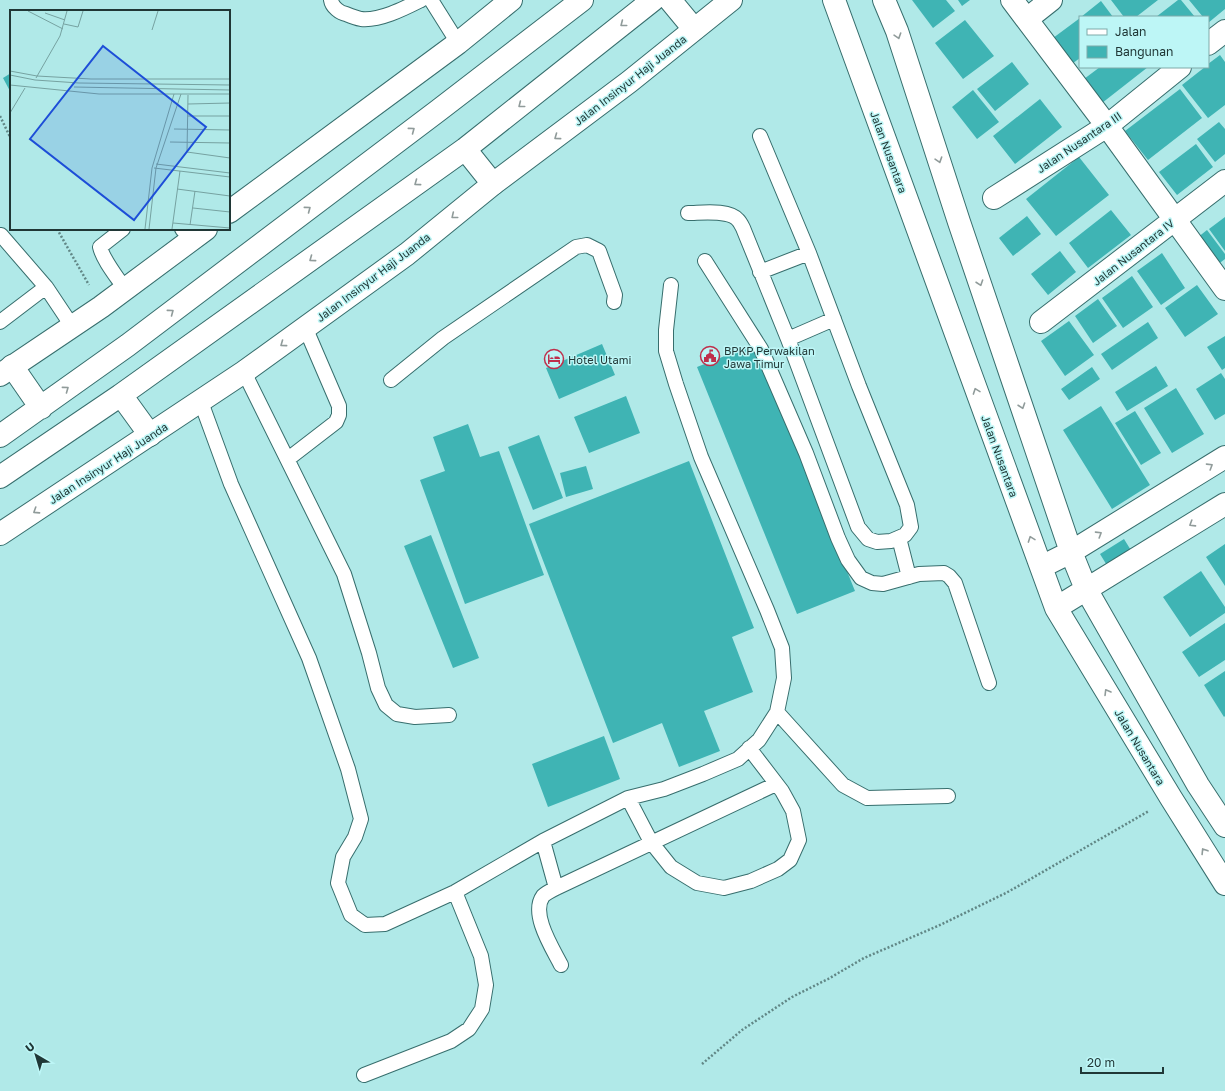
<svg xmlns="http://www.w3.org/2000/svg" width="1225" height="1091" font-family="'Golos Text',sans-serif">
	<rect width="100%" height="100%" fill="#b0e9e8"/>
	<path fill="#3fb4b4" d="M 912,0 L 946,0 L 955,11 L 933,28 Z
		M 958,0 L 970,0 L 962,6 Z
		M 1111,0 L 1158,0 L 1136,17 L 1124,17 Z
		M 1178,0 L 1181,0 L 1195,17 L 1156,17 Z
		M 1189,0 L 1225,0 L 1225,9 L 1208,23 L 1208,17 L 1203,17 Z
		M 1101,1 L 1113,17 L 1081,17 Z
		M 1080,18 L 1080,58 L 1069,66 L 1049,41 Z
		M 965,20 L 994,56 L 963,79 L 935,43 Z
		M 1220,55 L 1225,62 L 1225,105 L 1208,118 L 1182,85 L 1205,67 L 1208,67 L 1208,64 Z
		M 1012,62 L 1029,84 L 995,111 L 977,89 Z
		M 1100,67 L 1148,67 L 1102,103 L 1084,79 Z
		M 11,73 L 11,93 L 3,78 Z
		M 1180,89 L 1202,118 L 1148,160 L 1125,131 Z
		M 973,90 L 999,122 L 977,139 L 952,107 Z
		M 1040,99 L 1062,127 L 1015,164 L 993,136 Z
		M 1219,122 L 1225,129 L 1225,154 L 1215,162 L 1197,139 Z
		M 1196,144 L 1213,167 L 1177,195 L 1159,172 Z
		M 1079,157 L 1109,195 L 1056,236 L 1026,199 Z
		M 1111,210 L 1131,235 L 1088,268 L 1069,243 Z
		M 1027,216 L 1041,234 L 1013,256 L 999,238 Z
		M 1225,217 L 1225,251 L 1209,229 Z
		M 1207,230 L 1225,254 L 1225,259 L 1217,265 L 1197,238 Z
		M 1060,251 L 1076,272 L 1048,295 L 1031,274 Z
		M 1162,253 L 1185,288 L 1161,305 L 1137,271 Z
		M 1132,276 L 1153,307 L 1123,328 L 1102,298 Z
		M 1197,285 L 1218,314 L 1185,337 L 1165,308 Z
		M 1098,299 L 1117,326 L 1093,343 L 1075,316 Z
		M 1069,321 L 1094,355 L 1065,376 L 1041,341 Z
		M 1148,322 L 1158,338 L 1112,370 L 1101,354 Z
		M 1225,336 L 1225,368 L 1222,370 L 1207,347 Z
		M 602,344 L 615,375 L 559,399 L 546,368 Z
		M 755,344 L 855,591 L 797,614 L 697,367 Z
		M 1156,366 L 1168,386 L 1127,411 L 1115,392 Z
		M 1092,367 L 1100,379 L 1069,400 L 1061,389 Z
		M 1221,373 L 1225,379 L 1225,414 L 1215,420 L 1196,389 Z
		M 1176,388 L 1204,434 L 1172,453 L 1144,408 Z
		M 626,396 L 640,433 L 589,453 L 574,417 Z
		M 1101,406 L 1150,485 L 1112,509 L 1063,430 Z
		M 1135,411 L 1161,453 L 1141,465 L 1115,423 Z
		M 468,424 L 480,457 L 499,451 L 544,575 L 465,604 L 420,480 L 445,471 L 433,437 Z
		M 539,435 L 563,498 L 533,510 L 508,447 Z
		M 689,461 L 754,628 L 732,637 L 753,692 L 704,711 L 720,751 L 679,767 L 662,723 L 613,743 L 529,524 Z
		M 586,466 L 593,489 L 566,497 L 560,473 Z
		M 431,535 L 479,658 L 453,668 L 404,546 Z
		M 1124,539 L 1132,552 L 1108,567 L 1100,554 Z
		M 1225,544 L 1225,586 L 1206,557 Z
		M 1201,571 L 1225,607 L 1225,613 L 1190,637 L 1163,597 Z
		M 1225,623 L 1225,660 L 1199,677 L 1182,652 Z
		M 1225,671 L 1225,716 L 1224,717 L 1204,685 Z
		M 604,736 L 620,779 L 548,807 L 532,764 Z"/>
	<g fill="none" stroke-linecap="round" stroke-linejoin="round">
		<defs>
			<path id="service" d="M 331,0 C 332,7 340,13 346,14 C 351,16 356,18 361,19 C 380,21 405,8 421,0
				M 431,0 L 458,43
				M 688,213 C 701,213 729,209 738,220 C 740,222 742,226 743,228 L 788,339 L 858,527 L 868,539 L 877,542 L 891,541 L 905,535 L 911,527 L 907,505 L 859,386 L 809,253 L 760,136
				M 123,229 L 100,247 C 103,260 117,277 125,289
				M 182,229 L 192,240
				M 1,235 L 46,287 L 72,326
				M 705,261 L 761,349 L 806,453 L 838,538 L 848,560 L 861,578 L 872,583 L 883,584 L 919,574 L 944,573 L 949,576 L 955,583 L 989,683
				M 760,272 L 809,253
				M 0,322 L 46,287
				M 788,339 L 834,319
				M 244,372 L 344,574 L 369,653 L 378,688 L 386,705 L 397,714 L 415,717 L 449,715
				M 391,380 L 443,338 L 576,247 L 587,245 L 599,251 L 615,295 L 614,302
				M 201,402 L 231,484 L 309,658 L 348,769 L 361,819 L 355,837 L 343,857 L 338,883 L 351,915 L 365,925 L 385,924 L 455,892 L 543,841 L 628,798 L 664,789 L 703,774 L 738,759 L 759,740 L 777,712 L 784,678 L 782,648 L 767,610 L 701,457 L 676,384 L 666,351 L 666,330 L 671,285
				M 288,459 L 336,422 L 339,415 L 339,406 L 305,327
				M 899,538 L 909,577
				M 777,712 L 843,785 L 867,798 L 948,796
				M 628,798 L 651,842 L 671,867 L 697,883 L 724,888 L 751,881 L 778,869 L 790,860 L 799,840 L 793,811 L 782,791 L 749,748
				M 543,841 L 556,888
				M 561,965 C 553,949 530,914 543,896 C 546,893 552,890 556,888 L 776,784
				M 364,1075 L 451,1041 L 469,1029 L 482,1009 L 486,985 L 481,956 L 455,892"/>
			<path id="minor" d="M 834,0 L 1056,608 L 1171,798 L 1225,884
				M 884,0 L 897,31 L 959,222 L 1071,552 L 1086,589 L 1198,785 L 1225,826
				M 1012,0 L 1107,126 L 1225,289
				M 1027,19 L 1051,0
				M 1208,44 L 1225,31
				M 994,198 L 1107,126 L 1180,67
				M 1041,322 L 1225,181
				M 1041,567 L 1071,552 L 1225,457
				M 1056,608 L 1225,504"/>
			<path id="tertiary" d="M 229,212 L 458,43 L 511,0
				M 0,375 L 101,307 L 206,229
				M 0,534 L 244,372 L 407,254 L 493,184 L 629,82 L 731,0"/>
			<path id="trunk" d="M 670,0 L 694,29
				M 465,149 L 493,184
				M 12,366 L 41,408
				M 121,395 L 150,435
				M 0,436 L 128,345 L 439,110 L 582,0
				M 0,477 L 121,395 L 465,149 L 653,0"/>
		</defs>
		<use href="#service" stroke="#376e6d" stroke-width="16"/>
		<use href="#minor" stroke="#376e6d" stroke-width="24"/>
		<use href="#tertiary" stroke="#376e6d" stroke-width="24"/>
		<use href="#trunk" stroke="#376e6d" stroke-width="24"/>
		<path stroke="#618786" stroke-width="2.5" stroke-dasharray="2 2" stroke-linecap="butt" d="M 0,116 L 11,139
			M 57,229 L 89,285
			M 702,1064 L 742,1030 L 792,997 L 828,979 L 864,958 L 940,925 L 1006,893 L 1149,811"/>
		<use href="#service" stroke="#fff" stroke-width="14"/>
		<use href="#minor" stroke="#fff" stroke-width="22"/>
		<use href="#tertiary" stroke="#fff" stroke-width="22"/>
		<use href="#trunk" stroke="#fff" stroke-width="22"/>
	</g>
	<defs><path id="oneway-chevron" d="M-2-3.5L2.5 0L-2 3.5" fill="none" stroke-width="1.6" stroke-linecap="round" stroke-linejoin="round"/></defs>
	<g stroke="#909b9a">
		<use href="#oneway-chevron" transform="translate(623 24) rotate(142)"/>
		<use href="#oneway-chevron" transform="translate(898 36) rotate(72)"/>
		<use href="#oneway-chevron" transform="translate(521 105) rotate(142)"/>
		<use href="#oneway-chevron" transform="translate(412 130) rotate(-37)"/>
		<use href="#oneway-chevron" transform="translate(557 137) rotate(144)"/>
		<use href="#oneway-chevron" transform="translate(939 160) rotate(72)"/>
		<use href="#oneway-chevron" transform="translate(417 183) rotate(144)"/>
		<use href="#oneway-chevron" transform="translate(308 209) rotate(-37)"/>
		<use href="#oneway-chevron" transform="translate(454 216) rotate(141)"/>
		<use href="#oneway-chevron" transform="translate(312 259) rotate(144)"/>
		<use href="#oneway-chevron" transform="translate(980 283) rotate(71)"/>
		<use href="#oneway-chevron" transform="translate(171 312) rotate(-37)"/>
		<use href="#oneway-chevron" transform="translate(283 344) rotate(144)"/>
		<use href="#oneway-chevron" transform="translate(66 389) rotate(-36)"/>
		<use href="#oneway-chevron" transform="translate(976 391) rotate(-110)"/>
		<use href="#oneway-chevron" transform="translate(1022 406) rotate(71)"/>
		<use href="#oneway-chevron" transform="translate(1210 466) rotate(-32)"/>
		<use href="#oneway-chevron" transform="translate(36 511) rotate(147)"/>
		<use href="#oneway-chevron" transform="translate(1192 524) rotate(148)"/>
		<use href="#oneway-chevron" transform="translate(1099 534) rotate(-32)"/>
		<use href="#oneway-chevron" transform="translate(1031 539) rotate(-110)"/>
		<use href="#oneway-chevron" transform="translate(1107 692) rotate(-121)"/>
		<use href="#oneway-chevron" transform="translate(1204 851) rotate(-122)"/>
	</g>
	<defs>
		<symbol id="civic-ring" viewBox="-11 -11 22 22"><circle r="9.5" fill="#bdf6f6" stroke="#bf2f4b" stroke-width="1.5"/><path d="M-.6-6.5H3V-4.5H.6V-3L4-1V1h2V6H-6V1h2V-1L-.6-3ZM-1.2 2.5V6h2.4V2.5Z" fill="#bf2f4b"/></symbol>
		<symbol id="hotel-ring" viewBox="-11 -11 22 22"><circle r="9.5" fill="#bdf6f6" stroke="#bf2f4b" stroke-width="1.5"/><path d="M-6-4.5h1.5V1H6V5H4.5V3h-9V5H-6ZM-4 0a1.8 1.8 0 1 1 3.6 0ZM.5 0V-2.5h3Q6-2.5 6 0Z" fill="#bf2f4b"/></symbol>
	</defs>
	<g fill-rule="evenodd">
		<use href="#civic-ring" x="699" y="345" width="22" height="22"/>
		<use href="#hotel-ring" x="543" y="348" width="22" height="22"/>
	</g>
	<g text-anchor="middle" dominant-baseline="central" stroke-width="3" stroke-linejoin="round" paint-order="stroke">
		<g font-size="11" fill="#203736" stroke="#bdf6f6">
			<text transform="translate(630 80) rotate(-38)">Jalan Insinyur Haji Juanda</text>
			<text transform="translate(1079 142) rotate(-34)">Jalan Nusantara III</text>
			<text transform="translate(889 152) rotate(70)">Jalan Nusantara</text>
			<text transform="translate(1133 252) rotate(-38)">Jalan Nusantara IV</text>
			<text transform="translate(373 277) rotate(-37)">Jalan Insinyur Haji Juanda</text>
			<text transform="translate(1000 456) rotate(70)">Jalan Nusantara</text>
			<text transform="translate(108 463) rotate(-33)">Jalan Insinyur Haji Juanda</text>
			<text transform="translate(1140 747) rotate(59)">Jalan Nusantara</text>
		</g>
		<g font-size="11" fill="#203736" stroke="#bdf6f6" text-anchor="start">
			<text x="724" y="350">BPKP Perwakilan<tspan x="724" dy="13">Jawa Timur</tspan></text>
			<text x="568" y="359">Hotel Utami</text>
		</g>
	</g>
	<g transform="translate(10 10)">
		<rect width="220" height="220" fill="#b0e9e8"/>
		<path fill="none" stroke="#76a2a1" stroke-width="1" d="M 18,1 L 53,19M 35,3 L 55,10M 54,14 L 68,17 L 73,1M 142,20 L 148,1M 0,61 L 27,66 L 81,69 L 220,69M 0,65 L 25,70 L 69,73 L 220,75M 26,68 L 50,26 L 57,1M 0,75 L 89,84 L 220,84M 64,77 L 220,80M 178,85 L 177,142 L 220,148M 178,94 L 220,93M 0,103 L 15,78M 178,106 L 220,106M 164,119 L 220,120M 160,132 L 220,133M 146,154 L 220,163M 144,158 L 220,167M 167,179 L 220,186M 183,198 L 220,202M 163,213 L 220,218M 180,215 L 185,181M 135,219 L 142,158 L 164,84M 139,219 L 146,158 L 171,84M 162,219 L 170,161"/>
		<path fill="#1d4ed8" fill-opacity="0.15" stroke="#1d4ed8" stroke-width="2" d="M 93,36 L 196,117 L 124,210 L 20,129 Z"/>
		<rect width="220" height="220" fill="none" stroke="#203736" stroke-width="2"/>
	</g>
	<rect x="1079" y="16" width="130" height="52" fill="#bdf6f6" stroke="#7eaaa9"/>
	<rect x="1087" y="29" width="20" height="6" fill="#ffffff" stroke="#7eaaa9"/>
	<text x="1115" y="36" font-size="12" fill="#203736">Jalan</text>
	<rect x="1087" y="46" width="20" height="12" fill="#3fb4b4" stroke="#7eaaa9"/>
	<text x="1115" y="56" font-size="12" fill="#203736">Bangunan</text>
	<g transform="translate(36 1055) rotate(322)" stroke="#bdf6f6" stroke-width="3" paint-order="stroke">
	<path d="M0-3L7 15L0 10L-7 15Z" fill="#203736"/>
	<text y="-6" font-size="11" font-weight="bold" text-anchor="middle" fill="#203736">U</text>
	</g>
	<path d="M1081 1067v6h82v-6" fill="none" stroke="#203736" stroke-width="2"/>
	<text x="1087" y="1067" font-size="12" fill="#203736" stroke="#bdf6f6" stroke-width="3" paint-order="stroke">20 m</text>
</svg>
